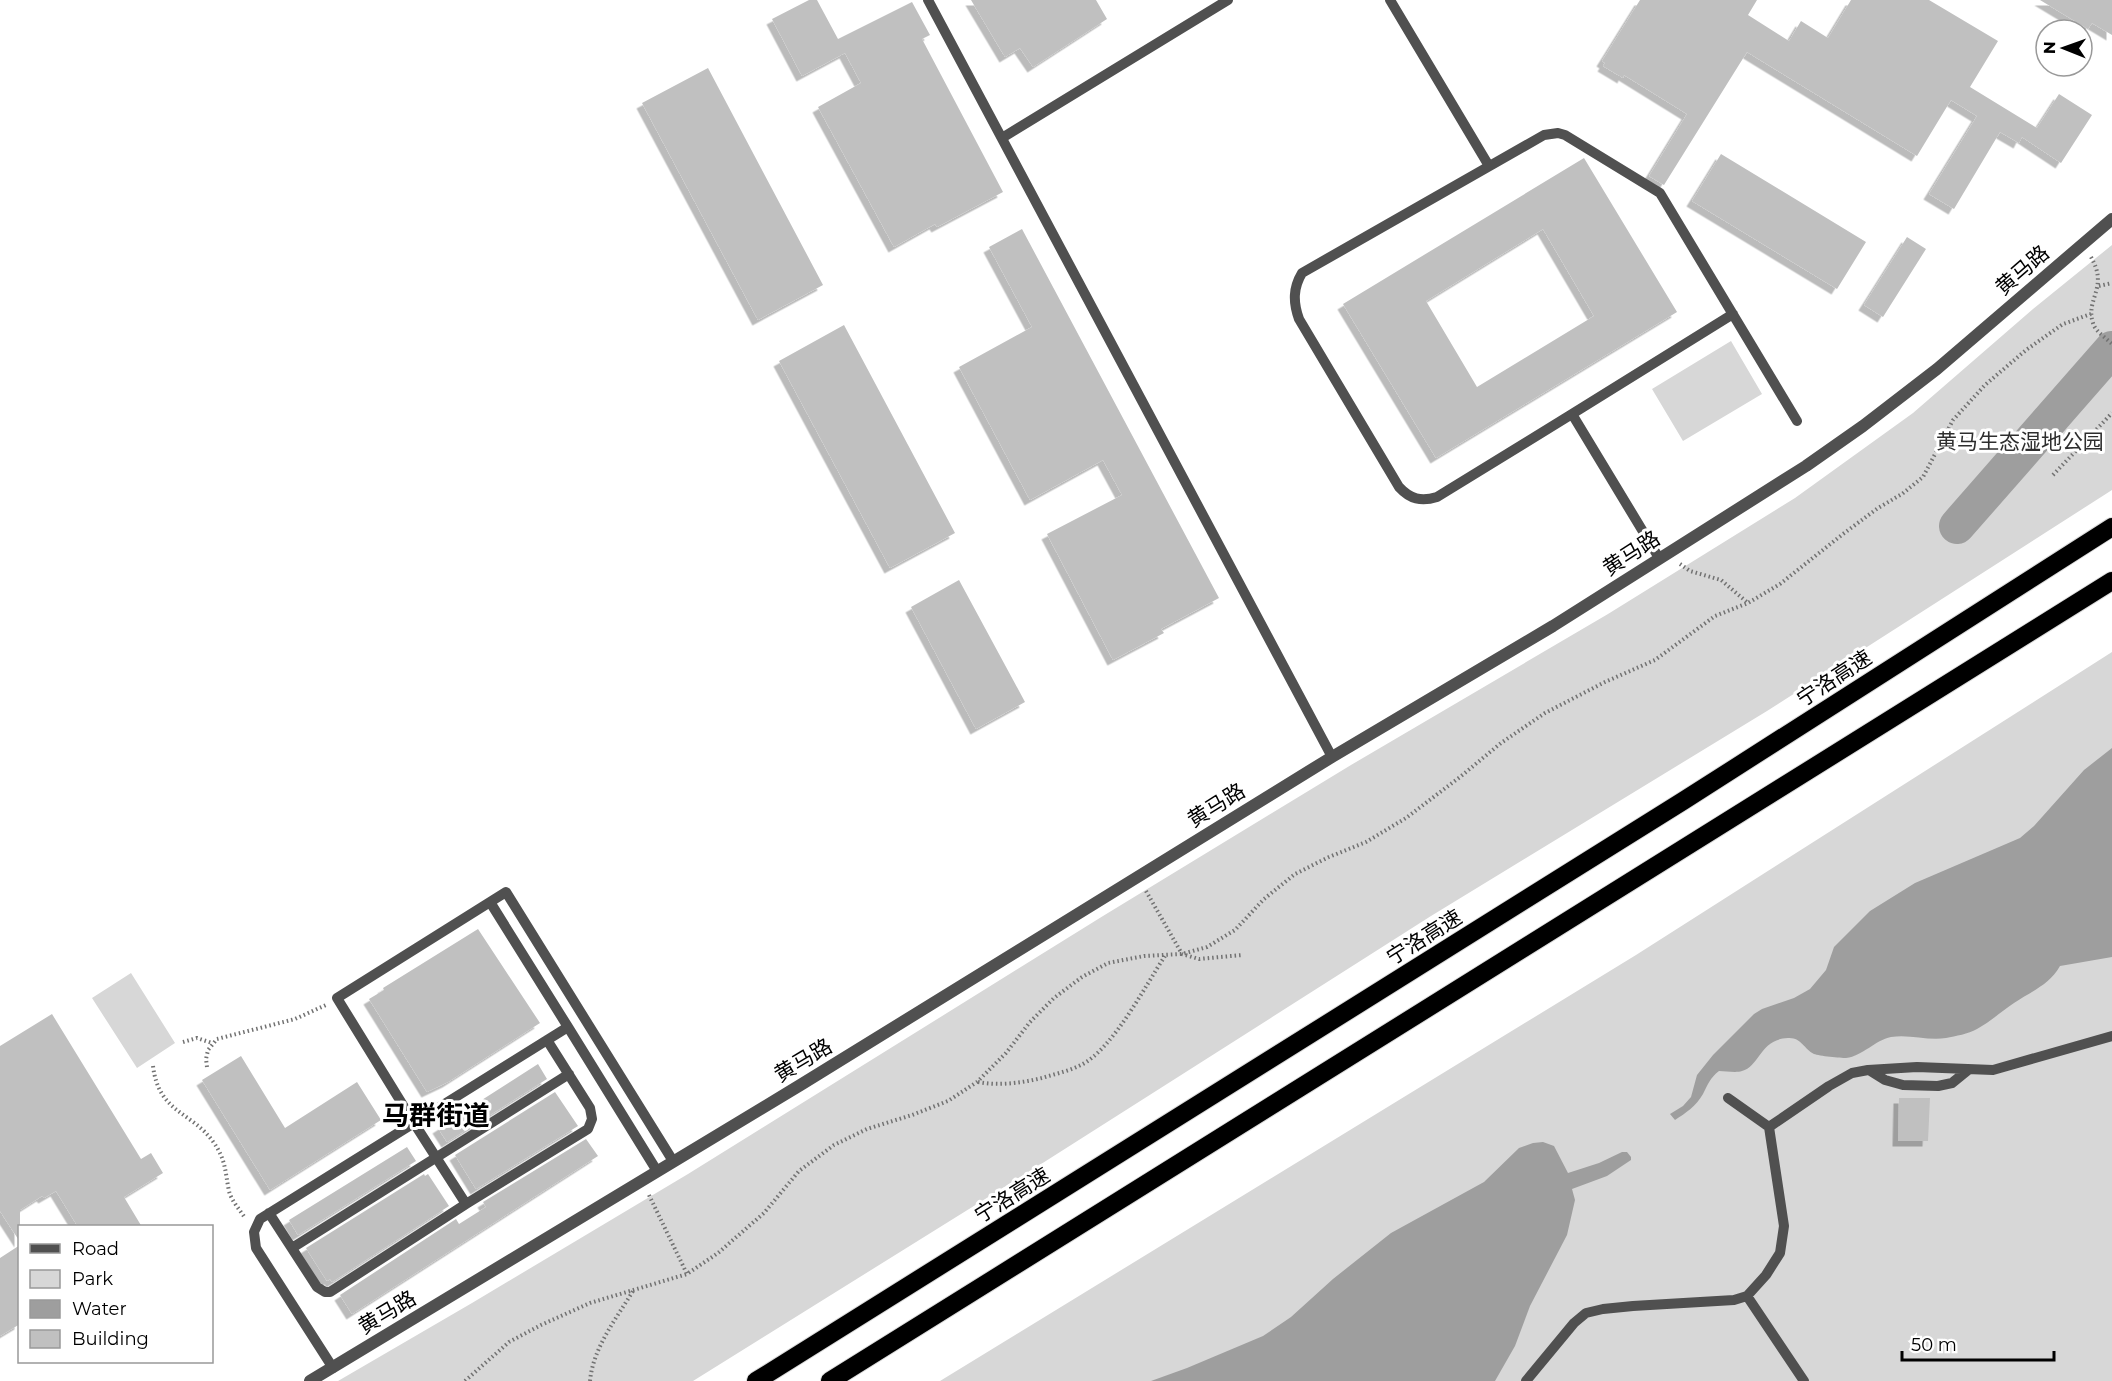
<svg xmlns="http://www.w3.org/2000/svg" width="2112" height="1381" font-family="Montserrat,'Noto Sans SC',sans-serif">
	<defs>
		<filter id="shadow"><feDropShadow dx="-5.5" dy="5.5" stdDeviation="0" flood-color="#0004"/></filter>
	</defs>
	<rect width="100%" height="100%" fill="#fff"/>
	<path fill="#d7d7d7" d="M 2112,245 L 2112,490 L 1767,711 L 1431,916 L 1038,1166 L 693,1381 L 338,1381 L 472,1303 L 688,1174 L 1103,916 L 1351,765 L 1608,614 L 1795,498 L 1913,413 L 2033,309 Z
		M 1731,341 L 1762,394 L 1683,441 L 1652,389 Z
		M 2112,652 L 2112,1381 L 940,1381 L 1636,955 Z
		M 131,973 L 175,1043 L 137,1068 L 92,998 Z"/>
	<path fill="#9e9e9e" d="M 2112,748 L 2112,957 L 2060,966 C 2049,985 2032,991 2014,1003 C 2002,1011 1990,1022 1977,1029 C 1968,1034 1956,1036 1946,1038 C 1928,1041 1910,1034 1891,1037 C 1875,1040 1863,1056 1846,1058 C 1841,1058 1819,1056 1814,1054 C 1804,1049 1801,1037 1788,1038 C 1760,1039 1760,1066 1742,1071 C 1736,1073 1726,1071 1719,1071 C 1710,1078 1708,1084 1703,1094 C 1696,1106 1686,1113 1675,1120 L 1670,1114 L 1683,1106 L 1691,1097 L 1697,1075 L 1713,1055 L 1754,1014 L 1762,1009 L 1794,998 L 1810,989 L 1826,970 L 1834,947 L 1870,911 L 1915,883 L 2020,838 L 2034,826 L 2084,770 Z
		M 1543,1142 L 1554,1146 L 1568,1173 L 1599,1163 L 1622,1152 L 1627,1152 L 1631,1157 L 1631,1160 L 1607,1176 L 1572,1189 L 1575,1200 L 1567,1235 L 1530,1306 L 1515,1346 L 1495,1381 L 1151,1381 L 1187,1368 L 1263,1336 L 1291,1317 L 1333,1279 L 1391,1233 L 1484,1182 L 1519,1148 L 1533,1143 Z"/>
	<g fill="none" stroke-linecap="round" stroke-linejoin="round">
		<path stroke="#9e9e9e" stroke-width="36" d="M 1957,526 L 2112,349"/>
	</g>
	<path fill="#c0c0c0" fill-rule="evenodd" filter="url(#shadow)" d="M 809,0 L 817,0 L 838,39 L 912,2 L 930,35 L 922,39 L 1003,192 L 937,227 L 935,224 L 894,247 L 818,107 L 861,83 L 845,53 L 802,76 L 772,19 Z
		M 971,0 L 1096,0 L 1107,19 L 1033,67 L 1020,48 L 1005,57 Z
		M 1640,0 L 1757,0 L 1748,15 L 1789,41 L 1801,21 L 1828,38 L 1851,0 L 1929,0 L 1998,41 L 1970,87 L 2037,128 L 2059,94 L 2092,115 L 2061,163 L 2022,137 L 2019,143 L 2000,132 L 1954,209 L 1929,194 L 1977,116 L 1951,100 L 1917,156 L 1747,52 L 1664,185 L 1649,176 L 1687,114 L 1624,75 L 1623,78 L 1603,66 L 1605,63 L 1602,61 Z
		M 2040,0 L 2112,0 L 2112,35 L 2092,23 L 2088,29 Z
		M 708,68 L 823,285 L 758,320 L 642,103 Z
		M 1721,154 L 1866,242 L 1837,289 L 1692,201 Z
		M 1584,158 L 1677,312 L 1436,458 L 1343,304 ZM 1543,229 L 1594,316 L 1477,387 L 1426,301 Z
		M 1022,229 L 1219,598 L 1161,629 L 1164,633 L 1113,660 L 1047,534 L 1122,495 L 1103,460 L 1030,500 L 959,367 L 1032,327 L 989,247 Z
		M 1907,237 L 1926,249 L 1883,317 L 1864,305 Z
		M 844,325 L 955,533 L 890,568 L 779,361 Z
		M 959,580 L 1025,702 L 976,729 L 911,607 Z
		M 478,929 L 540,1023 L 448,1082 L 427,1092 L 369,999 L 384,990 L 383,988 Z
		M 52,1014 L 141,1159 L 151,1153 L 163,1173 L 124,1197 L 142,1227 L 78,1227 L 56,1191 L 44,1198 L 42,1196 L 20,1210 L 20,1242 L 0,1211 L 0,1046 Z
		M 241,1056 L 285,1128 L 357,1082 L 381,1120 L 270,1190 L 202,1080 Z
		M 538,1064 L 547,1079 L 447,1142 L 438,1128 Z
		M 555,1092 L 578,1126 L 476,1189 L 455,1155 Z
		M 1899,1098 L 1930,1098 L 1928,1141 L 1898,1141 Z
		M 586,1139 L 598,1156 L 352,1314 L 340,1295 L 456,1219 L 459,1224 L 486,1207 L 483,1202 Z
		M 407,1147 L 416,1161 L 298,1235 L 289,1220 Z
		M 424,1174 L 425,1176 L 428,1174 L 449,1206 L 332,1282 L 330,1279 L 327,1281 L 306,1248 Z
		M 20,1245 L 20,1324 L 0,1336 L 0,1258 Z"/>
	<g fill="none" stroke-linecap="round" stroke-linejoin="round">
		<defs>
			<path id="highway" d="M 756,1381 L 1683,801 L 2112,527
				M 830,1381 L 2112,581"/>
		</defs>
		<use href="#highway" stroke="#dbdbdb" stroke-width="20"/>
		<path stroke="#727272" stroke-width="4" stroke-dasharray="1.5 3" stroke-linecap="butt" d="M 2091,257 C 2109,288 2085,299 2093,323 C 2095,331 2106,338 2112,344
			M 2099,286 L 2112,283
			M 2053,475 L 2112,413
			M 1680,564 L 1690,571 L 1721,580 L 1748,603
			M 1146,891 L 1182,954 L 1199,959 L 1242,955
			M 183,1042 L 197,1038 L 212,1043
			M 153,1066 C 159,1114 192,1111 214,1143 C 226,1160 225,1172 229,1191 C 231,1200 240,1210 245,1218
			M 207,1067 L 206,1059 L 208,1050 L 217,1039 L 295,1019 L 326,1005
			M 978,1082 C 999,1086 1021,1083 1042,1078 C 1055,1074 1069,1071 1081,1065 C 1113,1049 1145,986 1165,956
			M 649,1195 L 687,1274
			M 465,1381 L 509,1342 L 541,1325 L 590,1303 L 687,1274 L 718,1253 L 764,1213 L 799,1171 L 834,1145 L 867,1129 L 912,1115 L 948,1101 L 977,1082 L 1006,1053 L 1030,1022 L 1054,998 L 1082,977 L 1108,963 L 1144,956 L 1182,954 L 1207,947 L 1235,930 L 1264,899 L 1295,874 L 1329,857 L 1366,842 L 1406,818 L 1460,777 L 1501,743 L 1545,713 L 1605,682 L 1655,660 L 1715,616 L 1748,603 L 1780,584 L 1843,534 L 1878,508 L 1902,494 L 1923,477 L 1953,420 L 1985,385 L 2026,350 L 2063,324 L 2091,314
			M 590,1381 C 593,1348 616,1319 633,1291"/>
		<path stroke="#505050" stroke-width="10" d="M 928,0 L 1332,757
			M 1390,0 L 1489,166
			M 1002,138 L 1228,0
			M 1572,414 L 1437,497 C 1421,502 1410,499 1399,487 L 1299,319 C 1293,302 1293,288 1302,273 L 1544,135 L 1558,133 L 1565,135 L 1660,193 L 1797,421
			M 1659,558 L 1572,414 L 1733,314
			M 490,902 L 568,1027
			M 1869,1070 L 1885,1080 L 1903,1085 L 1938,1086 L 1952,1083 L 1968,1070
			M 1769,1127 L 1829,1086 L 1852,1073 L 1868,1070 L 1917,1067 L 1993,1070 L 2112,1036
			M 657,1171 L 568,1027 L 414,1123 L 337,998 L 506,892 L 673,1161
			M 269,1213 L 317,1287 L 325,1292 L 330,1292 L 466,1204 L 588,1129 L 592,1119 L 590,1108 L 547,1040
			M 292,1248 L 569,1074
			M 1747,1296 L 1804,1381
			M 333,1368 L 256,1248 L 254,1232 L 260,1219 L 414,1123 L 466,1204
			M 1526,1381 L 1574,1323 L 1586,1313 L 1603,1309 L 1633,1306 L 1734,1300 L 1747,1296 L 1766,1275 L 1780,1253 L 1784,1226 L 1769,1127 L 1728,1098"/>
		<path stroke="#505050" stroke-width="12" d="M 310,1381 L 802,1084 L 1332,757 L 1553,626 L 1806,466 L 1863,426 L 1937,369 L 2112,219"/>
		<use href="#highway" stroke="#000" stroke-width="18"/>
	</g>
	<g text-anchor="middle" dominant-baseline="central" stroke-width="6" stroke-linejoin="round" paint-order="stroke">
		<g font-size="21" fill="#000" stroke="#fff">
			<text transform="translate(2022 270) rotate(-41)">黄马路</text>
			<text transform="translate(1631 553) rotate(-33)">黄马路</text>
			<text transform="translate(1834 678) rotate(-33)">宁洛高速</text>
			<text transform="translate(1216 805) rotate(-32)">黄马路</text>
			<text transform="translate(1424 937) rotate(-32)">宁洛高速</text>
			<text transform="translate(803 1060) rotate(-31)">黄马路</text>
			<text transform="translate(1012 1195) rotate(-32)">宁洛高速</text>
			<text transform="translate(387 1312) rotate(-31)">黄马路</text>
		</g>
		<g font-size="21" fill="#2e2e2e" stroke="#fff">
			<text x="2020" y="441">黄马生态湿地公园</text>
		</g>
		<g font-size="27" font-weight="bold" fill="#000" stroke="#fff">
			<text x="436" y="1115">马群街道</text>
		</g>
	</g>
	<rect x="18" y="1225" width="195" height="138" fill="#ffffff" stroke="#999999" stroke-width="1.5"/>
	<rect x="30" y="1244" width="30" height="9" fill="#505050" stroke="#999999" stroke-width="1.5"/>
	<text x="72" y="1255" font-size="18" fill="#000000">Road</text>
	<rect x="30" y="1270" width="30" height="18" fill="#d7d7d7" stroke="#999999" stroke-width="1.5"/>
	<text x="72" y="1285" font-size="18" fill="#000000">Park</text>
	<rect x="30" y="1300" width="30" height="18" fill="#9e9e9e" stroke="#999999" stroke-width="1.5"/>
	<text x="72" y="1315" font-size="18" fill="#000000">Water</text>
	<rect x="30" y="1330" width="30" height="18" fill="#c0c0c0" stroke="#999999" stroke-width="1.5"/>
	<text x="72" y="1345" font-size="18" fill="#000000">Building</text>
	<g transform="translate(2064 48) rotate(271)"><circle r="28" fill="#ffffff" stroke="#999999" stroke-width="1.5"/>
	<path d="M0-4.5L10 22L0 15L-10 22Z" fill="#000000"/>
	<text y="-9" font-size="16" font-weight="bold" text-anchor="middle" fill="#000000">N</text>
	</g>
	<path d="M1902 1351v9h152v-9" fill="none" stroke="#000000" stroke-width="3"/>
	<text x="1911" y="1351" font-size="18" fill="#000000" stroke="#ffffff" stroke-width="4.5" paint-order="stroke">50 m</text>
</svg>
